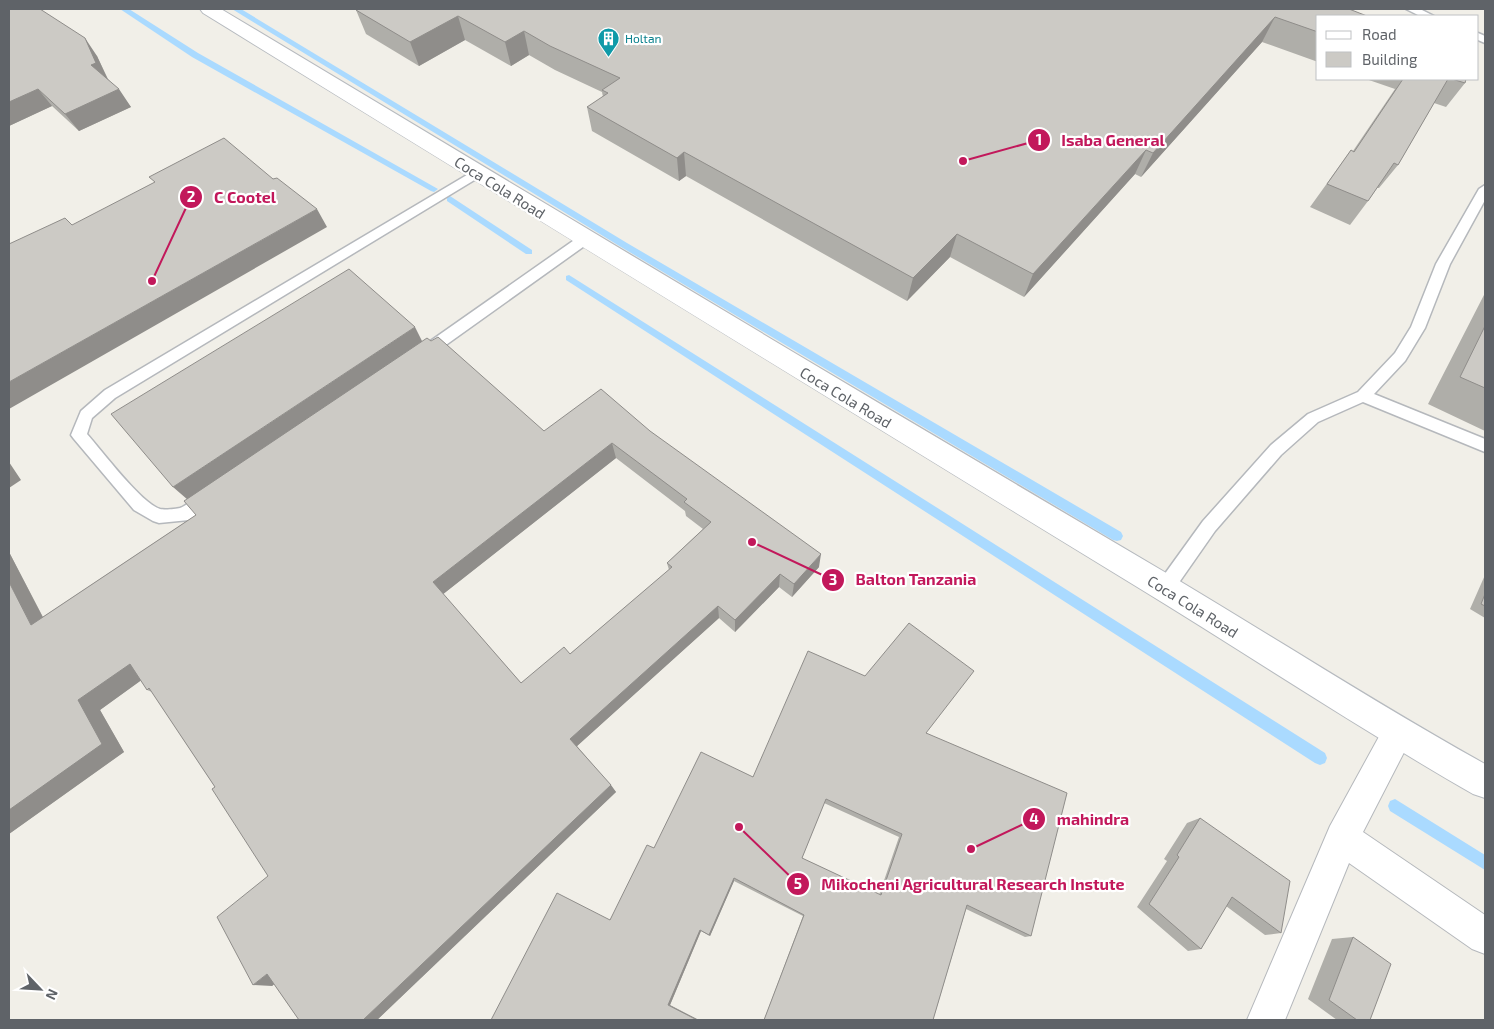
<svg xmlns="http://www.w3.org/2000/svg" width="1494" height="1029" font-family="'Exo 2',sans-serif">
	<rect width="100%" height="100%" fill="#f1efe8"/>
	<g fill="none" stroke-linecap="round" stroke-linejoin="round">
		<path fill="#aadaff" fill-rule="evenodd" d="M 120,9 L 129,9 L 198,53 L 438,189 L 434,192 L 431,191 L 192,57 Z
			M 232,9 L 241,9 L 627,243 L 1121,532 L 1123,536 L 1121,540 L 1117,541 L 1113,540 L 621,247 Z
			M 450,196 L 532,250 L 532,254 L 526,254 L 447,201 L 447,197 Z
			M 569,275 L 1325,753 L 1327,758 L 1325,763 L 1320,765 L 1315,763 L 566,280 L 566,276 Z
			M 1395,799 L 1485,855 L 1485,870 L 1390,811 L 1388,806 L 1390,801 Z"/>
		<defs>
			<path id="service" d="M 1406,9 L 1420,9 L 1434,16 L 1420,16 Z
				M 1478,33 L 1485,36 L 1485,43 L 1478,40 Z
				M 477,169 L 481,170 L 483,173 L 481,176 L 115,398 L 92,418 L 87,434 C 102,451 141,503 160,509 C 165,510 176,509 180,508 C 192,504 199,488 214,493 L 216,498 L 214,503 L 189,520 L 159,523 L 153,521 L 134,510 L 74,439 L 71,435 L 81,411 L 105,390 Z
				M 1485,185 L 1485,200 L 1450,264 L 1425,328 L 1405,361 L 1374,394 L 1485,439 L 1485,452 L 1363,402 L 1318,422 L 1281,455 L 1215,531 L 1171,594 L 1165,596 L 1159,594 L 1156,588 L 1159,582 L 1203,521 L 1271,445 L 1308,414 L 1358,392 L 1395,353 L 1411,327 L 1436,264 L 1479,189 Z
				M 585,234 L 590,236 L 592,239 L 590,242 L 429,357 L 424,359 L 419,357 L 417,353 L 419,349 L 580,236 Z"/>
			<path id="minor" d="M 1398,717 L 1409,722 L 1414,733 L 1363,832 L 1485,915 L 1485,954 L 1472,949 L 1349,863 L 1285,1020 L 1247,1020 L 1330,826 L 1387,722 Z"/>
			<path id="secondary" d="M 200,9 L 221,9 C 536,198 851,388 1168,574 C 1274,637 1377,704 1485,764 L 1485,798 L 1473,794 C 1356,727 1244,652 1129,582 C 819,393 511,203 203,13 Z"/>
		</defs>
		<use href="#service" stroke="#b5b8bc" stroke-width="3"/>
		<use href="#minor" stroke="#b5b8bc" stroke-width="2"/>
		<use href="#secondary" stroke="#b6babf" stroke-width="2"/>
		<use href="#service" fill="#fff" fill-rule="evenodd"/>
		<use href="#minor" fill="#fff" fill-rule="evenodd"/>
		<use href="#secondary" fill="#fff" fill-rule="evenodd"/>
	</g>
	<path fill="#afaea9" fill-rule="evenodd" d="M 9,9 L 97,56 L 108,79 L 131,107 L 79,131 L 52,106 L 9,126 Z
		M 356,10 L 1318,16 L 1318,62 L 1262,42 L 1141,177 L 1135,174 L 1024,297 L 950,257 L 907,301 L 686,176 L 679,181 L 592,131 L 587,107 L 603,97 L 602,92 L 555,70 L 529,55 L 511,66 L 465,40 L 419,66 L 366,34 Z
		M 1366,79 L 1466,79 L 1465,83 L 1446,107 L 1434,103 L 1398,165 L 1379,188 L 1377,188 L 1368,201 L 1350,225 L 1310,207 L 1351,150 L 1353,151 L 1395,89 Z
		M 1485,293 L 1485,431 L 1428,404 Z
		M 422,341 L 544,431 L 650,431 L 819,567 L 792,597 L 779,587 L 735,632 L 719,618 L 577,746 L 616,792 L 377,1020 L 299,1020 L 274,984 L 272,986 L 268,876 L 215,787 L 152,692 L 147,690 L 141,680 L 100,710 L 124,752 L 9,834 L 9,552 L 43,617 L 196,515 ZM 616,458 L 685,511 L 686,516 L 703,529 L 667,563 L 669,570 L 570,654 L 521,683 L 443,594 Z
		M 1485,575 L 1485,618 L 1470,609 Z
		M 865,676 L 927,733 L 1031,936 L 1025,937 L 966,909 L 933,1020 L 764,1020 L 803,916 L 734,881 L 710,936 L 701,931 L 670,1005 L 491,1020 L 610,920 L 654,848 L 753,777 ZM 824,803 L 899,837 L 879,895 L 802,858 Z
		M 1200,818 L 1281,933 L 1265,935 L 1226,906 L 1201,949 L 1188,951 L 1137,907 L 1167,861 L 1164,859 L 1187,823 Z
		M 1353,937 L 1370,1020 L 1337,1020 L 1308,999 L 1332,939 Z"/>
	<path fill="#8f8d8a" d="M 458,16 L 465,40 L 419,66 L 410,42 Z
		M 1275,17 L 1262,42 L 1141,177 L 1153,153 Z
		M 524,31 L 529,55 L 511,66 L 505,42 Z
		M 85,38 L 97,56 L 108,80 L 91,65 Z
		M 38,89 L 52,106 L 9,126 L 9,102 Z
		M 119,89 L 131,107 L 79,131 L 65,114 Z
		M 1146,150 L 1135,174 L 1024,297 L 1033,274 Z
		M 684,152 L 686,176 L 679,181 L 677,158 Z
		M 317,209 L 327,227 L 9,409 L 9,382 Z
		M 957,234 L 950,257 L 907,301 L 913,278 Z
		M 415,327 L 423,343 L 188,500 L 173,487 Z
		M 612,443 L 616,458 L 442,595 L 433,582 Z
		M 9,462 L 21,480 L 9,488 Z
		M 9,552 L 53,637 L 31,625 L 9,582 Z
		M 821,554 L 819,567 L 792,597 L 794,584 Z
		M 780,574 L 779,587 L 735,632 L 735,620 Z
		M 718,606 L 719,618 L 576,747 L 570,739 Z
		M 130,664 L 150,674 L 100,710 L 124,752 L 9,834 L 9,810 L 78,700 Z
		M 611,785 L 616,792 L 377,1020 L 363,1020 Z
		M 734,878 L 734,881 L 710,936 L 709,935 Z
		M 700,930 L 701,931 L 670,1005 L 699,1020 L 697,1020 L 668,1005 Z
		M 267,974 L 285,975 L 272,986 L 253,985 Z"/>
	<path fill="#cccac5" stroke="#8f8d8a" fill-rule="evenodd" d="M 9,9 L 40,9 L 85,38 L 96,63 L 91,65 L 119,89 L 65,114 L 38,89 L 9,102 Z
		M 359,9 L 1349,9 L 1367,16 L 1318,16 L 1318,32 L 1275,17 L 1153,153 L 1146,150 L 1033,274 L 957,234 L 913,278 L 684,152 L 677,158 L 587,107 L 608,93 L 602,90 L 620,78 L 550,46 L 524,31 L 505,42 L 458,16 L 410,42 L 356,10 Z
		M 1403,79 L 1448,79 L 1398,165 L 1394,163 L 1368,201 L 1327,184 L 1351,150 L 1354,152 Z
		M 1452,79 L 1466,79 L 1465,83 Z
		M 224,138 L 273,179 L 277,178 L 317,209 L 9,382 L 9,244 L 65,218 L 72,225 L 155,182 L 149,177 Z
		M 349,269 L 415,327 L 173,487 L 111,414 Z
		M 1485,326 L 1485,388 L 1460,377 Z
		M 438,337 L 544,431 L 601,389 L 650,431 L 821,554 L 794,584 L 780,574 L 735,620 L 718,606 L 570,739 L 611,785 L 363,1020 L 299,1020 L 267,974 L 253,985 L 217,917 L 268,876 L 212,789 L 215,787 L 149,688 L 147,690 L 130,664 L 78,700 L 102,744 L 9,810 L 9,582 L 31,625 L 196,515 L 184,501 L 427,338 L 431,341 ZM 612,443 L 687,499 L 684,502 L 711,522 L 667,563 L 672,567 L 570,654 L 564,647 L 521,683 L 433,582 Z
		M 1485,594 L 1485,606 L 1481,604 Z
		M 909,623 L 974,671 L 926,733 L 1067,793 L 1031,936 L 967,905 L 933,1020 L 764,1020 L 804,915 L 734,878 L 709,935 L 700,930 L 668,1005 L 697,1020 L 491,1020 L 557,893 L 610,920 L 647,845 L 654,848 L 701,752 L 753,777 L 808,651 L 865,676 ZM 826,799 L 902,834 L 881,895 L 802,858 Z
		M 1200,818 L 1290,881 L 1281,933 L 1232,897 L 1201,949 L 1149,904 L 1179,857 L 1177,855 Z
		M 1353,937 L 1391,964 L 1370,1020 L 1357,1020 L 1329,1000 Z"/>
	<defs>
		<symbol id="building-pin" viewBox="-11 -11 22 30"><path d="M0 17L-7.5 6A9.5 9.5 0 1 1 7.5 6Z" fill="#0f9aa8" stroke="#fff"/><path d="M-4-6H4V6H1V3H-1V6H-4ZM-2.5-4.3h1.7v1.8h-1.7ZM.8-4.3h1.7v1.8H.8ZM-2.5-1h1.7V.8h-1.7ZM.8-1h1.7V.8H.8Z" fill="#fff"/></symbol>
	</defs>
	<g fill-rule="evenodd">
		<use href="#building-pin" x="596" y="26" width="25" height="34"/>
	</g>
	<g text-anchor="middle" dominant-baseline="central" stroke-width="4.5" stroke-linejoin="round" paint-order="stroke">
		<g font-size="12" fill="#0d838f" stroke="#fff" text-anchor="start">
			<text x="625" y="38">Holtan</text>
		</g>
		<g font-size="15" fill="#5f6368" stroke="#fff">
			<text transform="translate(500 187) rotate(32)">Coca Cola Road</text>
			<text transform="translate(846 397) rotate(31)">Coca Cola Road</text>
			<text transform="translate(1193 606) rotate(32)">Coca Cola Road</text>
		</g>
	</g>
	<path fill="none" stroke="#c2185b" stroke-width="2" d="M963 161L1039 140M152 281L191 197M752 542L833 580M971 849L1034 819M739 827L798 884"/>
	<g fill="#c2185b" stroke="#fff" stroke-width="2">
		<circle cx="963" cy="161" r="5"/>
		<circle cx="152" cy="281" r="5"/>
		<circle cx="752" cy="542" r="5"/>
		<circle cx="971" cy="849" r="5"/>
		<circle cx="739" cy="827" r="5"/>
		<circle cx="1039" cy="140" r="12"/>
		<circle cx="191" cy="197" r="12"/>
		<circle cx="833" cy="580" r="12"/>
		<circle cx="1034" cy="819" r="12"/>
		<circle cx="798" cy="884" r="12"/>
	</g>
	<g font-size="15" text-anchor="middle" font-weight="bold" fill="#fff">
		<text x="1039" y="145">1</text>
		<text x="191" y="202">2</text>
		<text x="833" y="585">3</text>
		<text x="1034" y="824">4</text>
		<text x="798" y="889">5</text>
	</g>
	<g font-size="16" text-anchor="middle" font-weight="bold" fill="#c2185b" stroke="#fff" stroke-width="4.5" stroke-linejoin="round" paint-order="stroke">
		<text x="1113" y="146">Isaba General</text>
		<text x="245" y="203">C Cootel</text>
		<text x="916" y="585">Balton Tanzania</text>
		<text x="1093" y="825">mahindra</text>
		<text x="973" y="890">Mikocheni Agricultural Research Instute</text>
	</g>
	<rect width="1494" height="1029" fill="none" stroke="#5f6368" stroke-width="20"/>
	<rect x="1316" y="15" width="162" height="65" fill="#ffffff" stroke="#bfc1c3"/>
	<rect x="1326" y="31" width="25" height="8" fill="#ffffff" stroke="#bfc1c3"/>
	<text x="1362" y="40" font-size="15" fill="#5f6368">Road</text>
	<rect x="1326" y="52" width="25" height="15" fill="#cccac5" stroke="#bfc1c3"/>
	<text x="1362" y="65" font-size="15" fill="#5f6368">Building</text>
	<g transform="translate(40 989) rotate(115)" stroke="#ffffff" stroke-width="4" paint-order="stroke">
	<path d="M0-4L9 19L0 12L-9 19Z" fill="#5f6368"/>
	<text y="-8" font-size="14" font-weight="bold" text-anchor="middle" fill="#5f6368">N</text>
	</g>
</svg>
